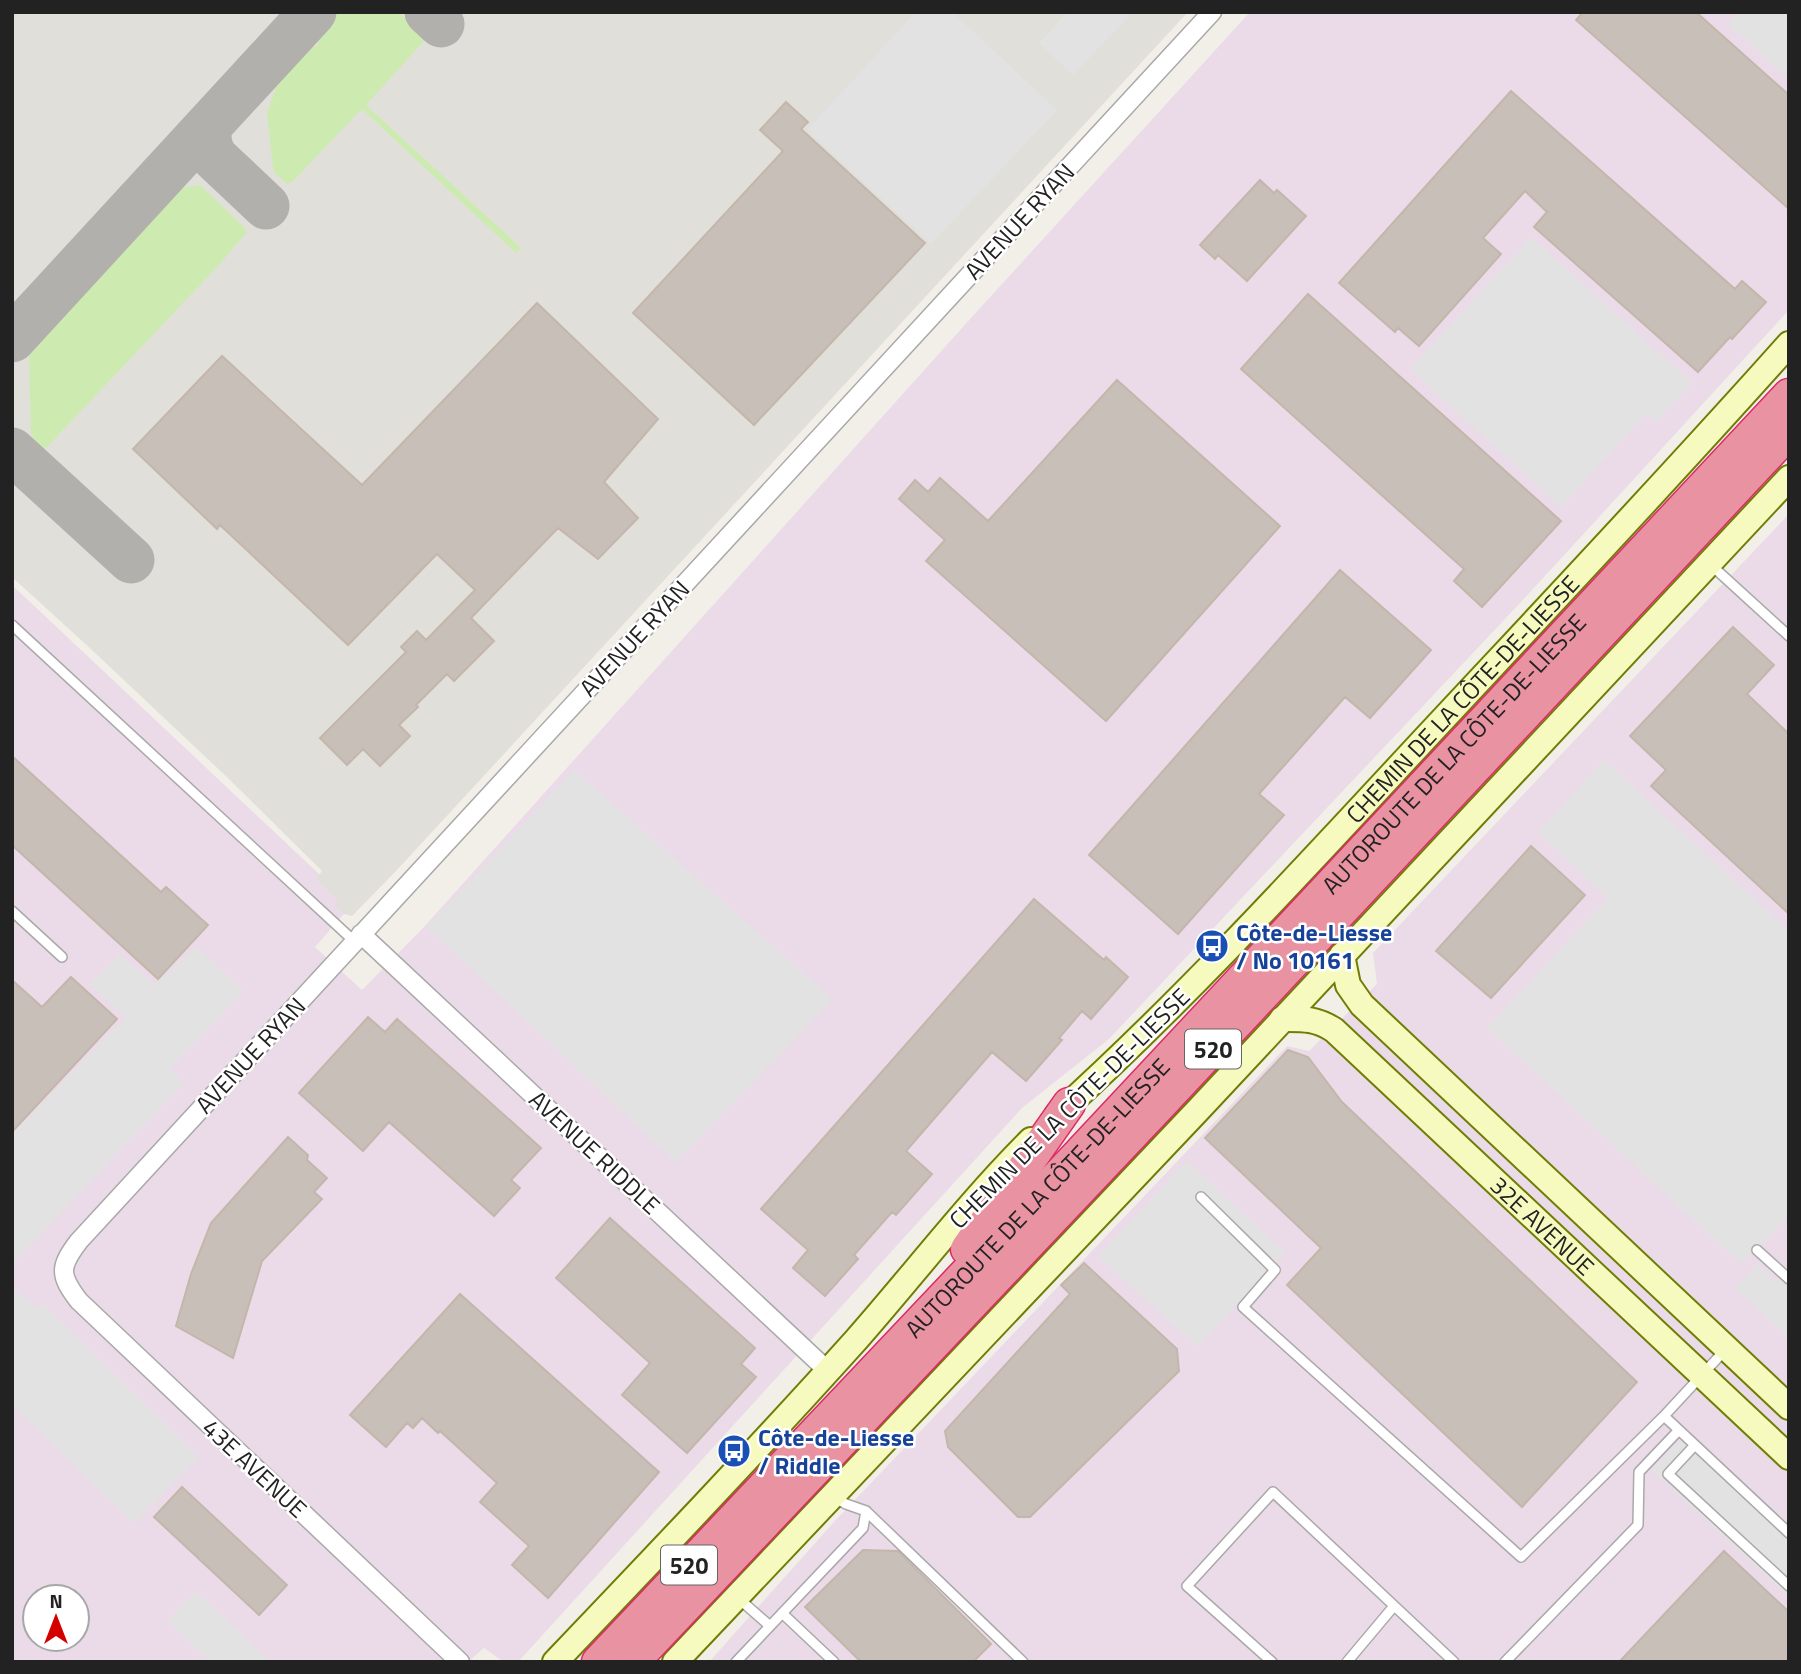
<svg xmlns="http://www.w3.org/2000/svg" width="1801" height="1674" font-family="'Titillium Web',sans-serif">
	<rect width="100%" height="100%" fill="#f2efe9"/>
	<path fill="#ebdbe8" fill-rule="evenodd" d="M 1250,12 L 1789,12 L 1789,310 L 1521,602 L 1109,1039 L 1022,1108 L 518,1662 L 504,1662 L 484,1648 L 468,1662 L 12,1662 L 12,585 L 352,905 L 315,947 L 362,990 L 423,928 L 971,318 ZM 35,1597 L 77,1597 L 77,1639 L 35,1639 Z
		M 1789,514 L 1789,1662 L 709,1662 L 833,1523 L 1287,1046 L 1309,1051 L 1377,984 L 1373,953 Z"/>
	<path fill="#e1dfda" d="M 12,12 L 1188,12 L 397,870 L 352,916 L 344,914 L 335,906 L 338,901 L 316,879 L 322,871 L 230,780 L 93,651 L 12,577 Z"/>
	<path fill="#cdebb0" d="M 340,12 L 399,12 L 423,36 L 425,40 L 366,105 L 521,248 L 516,253 L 362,109 L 293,181 L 287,184 L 275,173 L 273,168 L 267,113 L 275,91 L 275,84 L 309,47 L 318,46 L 318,37 Z
		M 200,185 L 245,228 L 246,233 L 218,266 L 45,449 L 35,441 L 31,434 L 29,355 L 36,348 L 35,343 L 110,262 L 116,260 L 121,255 L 121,251 L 132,237 L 136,238 L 144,230 L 143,226 L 176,189 Z"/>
	<path fill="#e2e2e2" d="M 916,12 L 952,12 L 1057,110 L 931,244 L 807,130 Z
		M 1068,12 L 1133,12 L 1073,75 L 1039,43 Z
		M 1739,12 L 1789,12 L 1789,79 L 1728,24 Z
		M 1531,237 L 1692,383 L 1656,422 L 1646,414 L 1561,507 L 1410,369 Z
		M 1604,760 L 1789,931 L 1789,1215 L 1757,1250 L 1740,1263 L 1487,1028 L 1608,898 L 1538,832 Z
		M 574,770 L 833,999 L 676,1162 L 427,927 Z
		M 196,947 L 244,991 L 169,1070 L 184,1083 L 12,1264 L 12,1134 L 126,1017 L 89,985 L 119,954 L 155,984 Z
		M 1186,1161 L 1285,1252 L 1198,1347 L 1098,1256 Z
		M 1758,1264 L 1776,1281 L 1789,1268 L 1789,1338 L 1735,1288 Z
		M 12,1286 L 36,1308 L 41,1303 L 199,1457 L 134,1524 L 12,1405 Z
		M 1687,1433 L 1789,1527 L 1789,1597 L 1652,1470 Z
		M 196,1591 L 271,1662 L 210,1662 L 167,1621 Z"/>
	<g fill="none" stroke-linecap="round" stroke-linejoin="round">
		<path stroke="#b1b0ac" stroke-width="47" d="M 428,12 L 441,24
			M 209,126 C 207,138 208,147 215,158 L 266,206
			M 12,339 L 313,12
			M 12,451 L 131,560"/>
	</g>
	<path fill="#c7bfb8" stroke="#c4b6ab" stroke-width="2" d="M 1583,12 L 1696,12 L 1789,95 L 1789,209 L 1576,20 Z
		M 1511,91 L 1735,289 L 1742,281 L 1766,302 L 1732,339 L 1730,337 L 1698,372 L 1534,227 L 1547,212 L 1525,191 L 1483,238 L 1501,254 L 1419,346 L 1398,328 L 1395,332 L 1339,283 Z
		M 786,102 L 808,122 L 801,129 L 925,243 L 754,425 L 633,313 L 783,151 L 760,130 Z
		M 1260,180 L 1274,193 L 1277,190 L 1306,216 L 1247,281 L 1218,255 L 1215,259 L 1200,245 Z
		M 1308,294 L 1561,521 L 1482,607 L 1454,581 L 1464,569 L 1241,369 Z
		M 537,303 L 658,419 L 604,482 L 638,518 L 598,559 L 558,528 L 471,618 L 494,641 L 454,681 L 447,674 L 416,705 L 418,707 L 399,725 L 410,736 L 380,766 L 363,749 L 347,765 L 320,738 L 406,652 L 401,647 L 417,631 L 426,640 L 475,590 L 437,554 L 348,645 L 220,525 L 217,529 L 133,449 L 222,356 L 362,485 Z
		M 1117,380 L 1280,526 L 1106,721 L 926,561 L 945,540 L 899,499 L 915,480 L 928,492 L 940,478 L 988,521 Z
		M 1340,570 L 1431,650 L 1370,718 L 1345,697 L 1259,794 L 1284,815 L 1178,934 L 1089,855 Z
		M 1733,627 L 1774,665 L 1747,694 L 1789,734 L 1789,914 L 1651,786 L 1666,770 L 1630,736 Z
		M 12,756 L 161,892 L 166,887 L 208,925 L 158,979 L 12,845 Z
		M 1531,846 L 1585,895 L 1491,998 L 1436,951 Z
		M 1034,899 L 1104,960 L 1106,957 L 1128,977 L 1091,1019 L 1082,1011 L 1059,1038 L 1062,1040 L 1026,1081 L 992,1052 L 906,1151 L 932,1174 L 896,1215 L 892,1212 L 854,1255 L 858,1259 L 825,1296 L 793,1268 L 808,1250 L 761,1209 Z
		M 71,977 L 117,1019 L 12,1132 L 12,980 L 42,1007 Z
		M 368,1017 L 385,1032 L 397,1019 L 541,1148 L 511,1180 L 520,1188 L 494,1216 L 389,1122 L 363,1151 L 299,1093 Z
		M 1288,1050 L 1308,1057 L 1342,1102 L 1637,1382 L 1522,1507 L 1287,1285 L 1321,1248 L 1205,1138 Z
		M 288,1137 L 308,1155 L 307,1160 L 327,1178 L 314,1192 L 322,1199 L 262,1261 L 233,1358 L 176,1326 L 191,1274 L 211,1223 Z
		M 610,1218 L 755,1348 L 741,1364 L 756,1377 L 687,1453 L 622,1395 L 650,1363 L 556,1278 Z
		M 1084,1263 L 1177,1349 L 1179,1371 L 1030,1517 L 1018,1517 L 948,1447 L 945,1431 L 1070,1294 L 1061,1285 Z
		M 460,1294 L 659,1472 L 548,1598 L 512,1565 L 529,1546 L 480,1502 L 497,1483 L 440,1431 L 438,1433 L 422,1418 L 413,1428 L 407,1423 L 386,1447 L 350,1415 Z
		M 182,1487 L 287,1585 L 259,1615 L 154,1517 Z
		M 863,1550 L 898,1551 L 991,1644 L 973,1662 L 861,1662 L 805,1607 Z
		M 1724,1551 L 1789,1612 L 1789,1662 L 1619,1662 Z"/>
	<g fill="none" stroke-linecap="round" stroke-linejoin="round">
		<defs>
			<path id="lane" d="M 1710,564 L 1789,636
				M 12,625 L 354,941
				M 12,911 L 62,957
				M 1201,1197 L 1275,1270 L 1243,1307 L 1521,1557 L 1664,1416
				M 1757,1250 L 1789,1279
				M 1726,1349 L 1664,1416 L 1789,1533
				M 1695,1445 L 1668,1474 L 1789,1586
				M 866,1511 L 1023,1662
				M 738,1598 L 770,1626
				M 782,1613 L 834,1662
				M 736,1662 L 863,1528 L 866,1511 L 846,1504 L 834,1497
				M 1272,1662 L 1187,1586 L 1273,1492 L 1454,1662
				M 1347,1662 L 1394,1606
				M 1505,1662 L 1638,1525 L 1639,1472 L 1679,1430"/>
			<path id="street" d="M 361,934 L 828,1371
				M 460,1662 L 79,1301 C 59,1275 59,1267 79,1241 L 1212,12"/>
			<g id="secondary">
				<path d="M 1342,955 L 1348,985 L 1362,1005 L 1789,1407"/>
				<path id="s1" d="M 1282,1019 C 1303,1019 1315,1018 1334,1030 L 1789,1457"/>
				<path id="s2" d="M 1057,1115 C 1185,999 1302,871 1419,745 C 1543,612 1668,480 1789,344"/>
				<path d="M 555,1662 C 656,1556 758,1449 856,1340 C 915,1273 968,1203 1031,1140"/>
				<path d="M 675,1662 L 1199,1109 L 1789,478"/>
			</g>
			<g id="highway">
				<path d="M 967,1249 L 1069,1104"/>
				<path id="s3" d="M 598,1662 L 1076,1157 L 1789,395"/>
				<path d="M 633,1662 L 1159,1106 L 1789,432"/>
			</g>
		</defs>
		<use href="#lane" stroke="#a9a9a9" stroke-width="12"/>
		<use href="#street" stroke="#a9a9a9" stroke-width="21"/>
		<use href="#secondary" stroke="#707d05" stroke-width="28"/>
		<use href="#highway" stroke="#dc2a67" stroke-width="35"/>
		<use href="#lane" stroke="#fff" stroke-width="9"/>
		<use href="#street" stroke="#fff" stroke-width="18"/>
		<use href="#secondary" stroke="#f7fabf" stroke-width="24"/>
		<use href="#highway" stroke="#e892a2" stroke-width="32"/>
	</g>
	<defs>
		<symbol id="bus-disc" viewBox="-11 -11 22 22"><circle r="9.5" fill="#1a4fb4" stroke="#fff"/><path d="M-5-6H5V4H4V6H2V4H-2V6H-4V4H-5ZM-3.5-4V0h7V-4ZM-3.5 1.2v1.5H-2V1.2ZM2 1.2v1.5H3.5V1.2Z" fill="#fff"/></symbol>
	</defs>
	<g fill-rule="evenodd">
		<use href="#bus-disc" x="1193" y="927" width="38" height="38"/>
		<use href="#bus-disc" x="715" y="1432" width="38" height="38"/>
	</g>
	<g text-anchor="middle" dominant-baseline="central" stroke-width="5" stroke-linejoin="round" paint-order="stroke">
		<g fill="#fff" stroke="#646464" stroke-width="2">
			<rect x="1185" y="1029.5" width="56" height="39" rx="5"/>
			<rect x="661" y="1545.5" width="56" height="39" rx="5"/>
		</g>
		<g font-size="23" font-weight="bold" fill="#222">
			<text x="1213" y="1049">520</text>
			<text x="689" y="1565">520</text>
		</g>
		<g font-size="24" fill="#222" stroke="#fff">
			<text transform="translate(1019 221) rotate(-47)">AVENUE RYAN</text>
			<text transform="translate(634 638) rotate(-47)">AVENUE RYAN</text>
			<text stroke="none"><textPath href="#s2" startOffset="581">CHEMIN DE LA CÔTE-DE-LIESSE</textPath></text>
			<text stroke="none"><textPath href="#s3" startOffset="1248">AUTOROUTE DE LA CÔTE-DE-LIESSE</textPath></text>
			<text transform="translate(250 1055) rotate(-47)">AVENUE RYAN</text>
			<text transform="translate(1069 1108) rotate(-45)">CHEMIN DE LA CÔTE-DE-LIESSE</text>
			<text transform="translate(595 1152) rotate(43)">AVENUE RIDDLE</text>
			<text stroke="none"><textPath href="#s3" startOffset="639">AUTOROUTE DE LA CÔTE-DE-LIESSE</textPath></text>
			<text stroke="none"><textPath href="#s1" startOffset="340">32E AVENUE</textPath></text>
			<text transform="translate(255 1468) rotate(43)">43E AVENUE</text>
		</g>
		<g font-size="24" font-weight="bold" fill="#164399" stroke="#fff" text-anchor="start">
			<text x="1236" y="932">Côte-de-Liesse<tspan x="1236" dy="28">/ No 10161</tspan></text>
			<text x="758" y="1437">Côte-de-Liesse<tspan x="758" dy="28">/ Riddle</tspan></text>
		</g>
	</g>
	<rect width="1801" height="1674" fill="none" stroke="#222222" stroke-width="28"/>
	<g transform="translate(56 1618)"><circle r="33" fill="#ffffff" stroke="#a7a7a7" stroke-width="2"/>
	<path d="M0-5L12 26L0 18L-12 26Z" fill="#d40000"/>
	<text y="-10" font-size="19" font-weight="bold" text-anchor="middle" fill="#222222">N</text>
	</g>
</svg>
